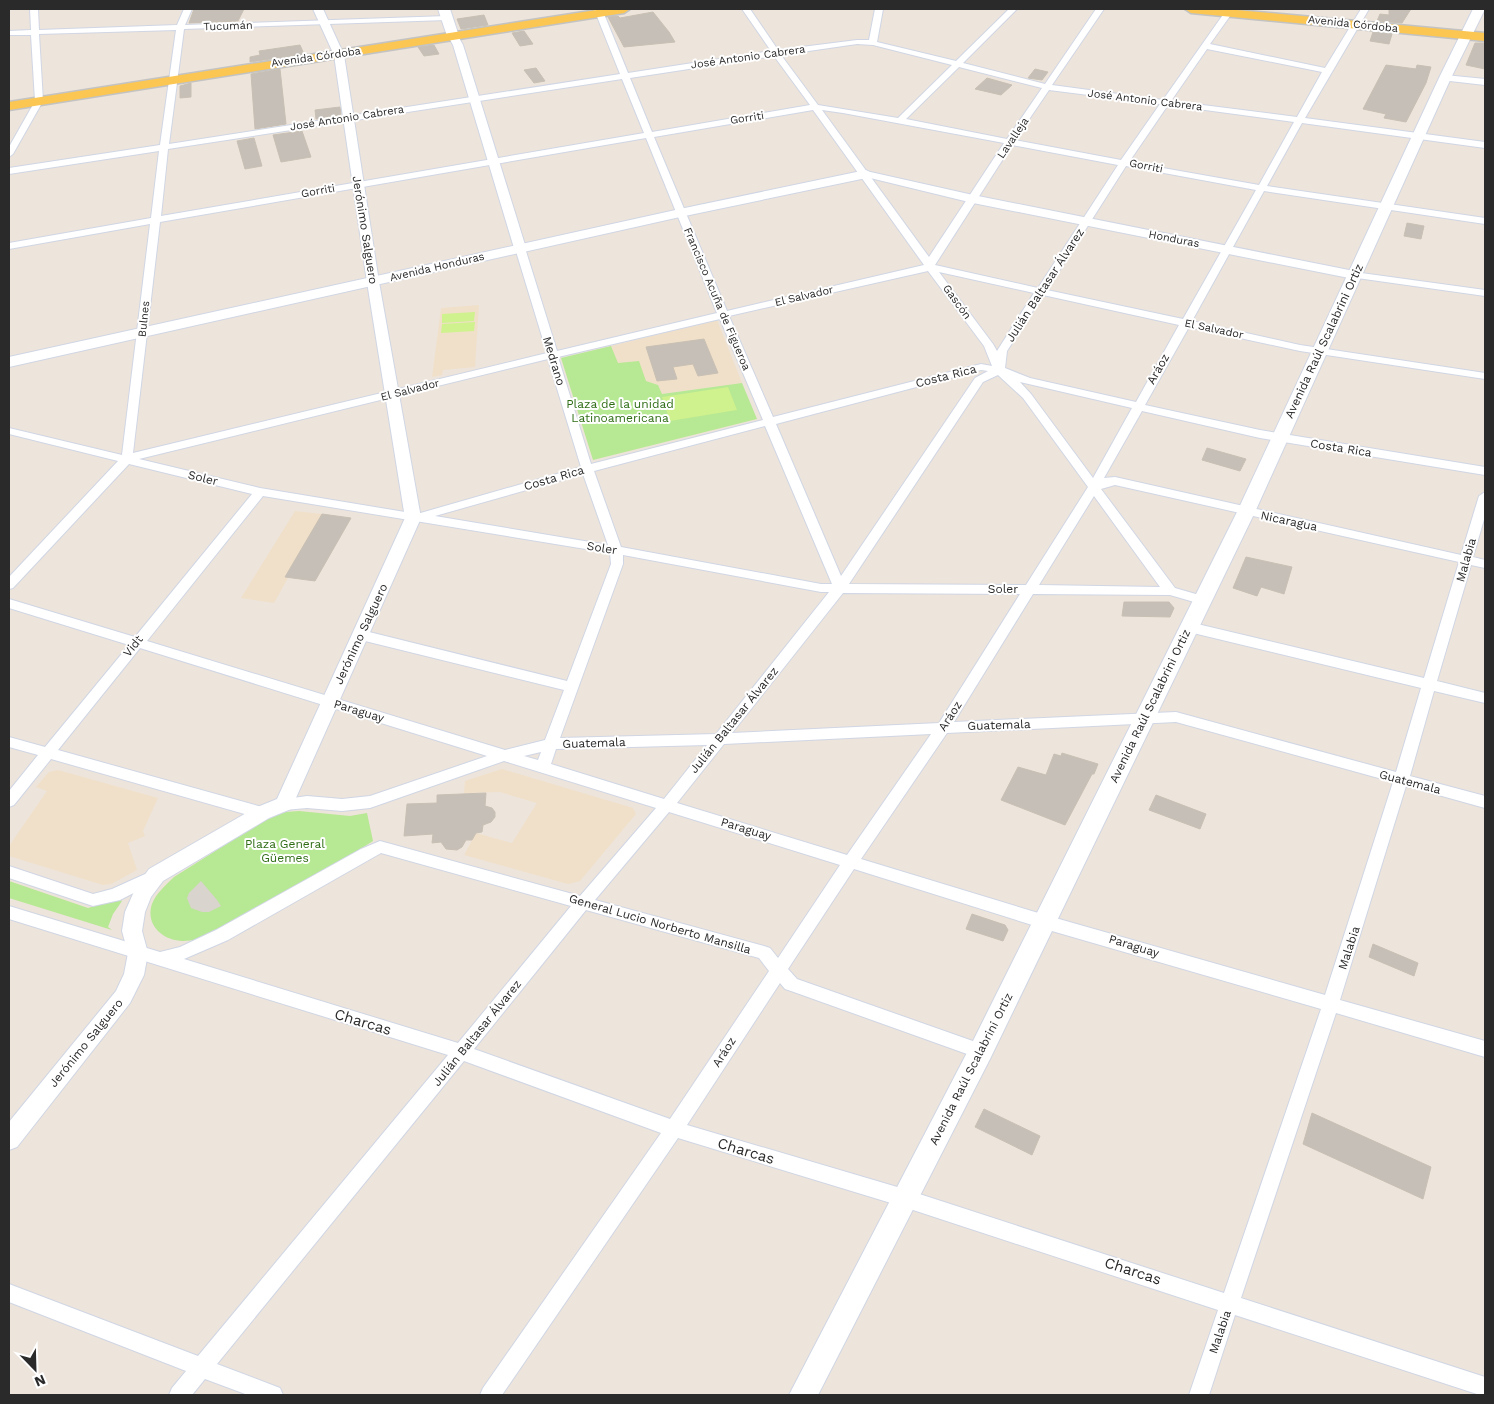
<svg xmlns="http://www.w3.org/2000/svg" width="1494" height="1404" font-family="'Work Sans',sans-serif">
	<rect width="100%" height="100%" fill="#ede4db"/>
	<path fill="#f0e0c9" d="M 479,305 L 475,367 L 443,370 L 442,375 L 432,377 L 441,308 Z
		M 717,320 L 742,383 L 661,394 L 658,385 L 646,381 L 617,363 L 611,346 Z
		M 295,511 L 322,514 L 285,577 L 288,578 L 274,603 L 241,598 Z
		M 502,769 L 633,808 L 636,814 L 580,881 L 568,884 L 464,855 L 476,833 L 512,843 L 537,803 L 500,792 L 464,793 L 465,781 Z
		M 58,770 L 158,798 L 143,831 L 145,836 L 128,843 L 137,870 L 111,884 L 103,885 L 9,856 L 9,846 L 47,791 L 36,787 L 49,772 Z"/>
	<path fill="#b7e893" d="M 611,346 L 618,363 L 639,361 L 646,381 L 658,385 L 662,394 L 742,383 L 757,419 L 593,460 L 561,358 Z
		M 299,811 L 350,816 L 367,813 L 373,841 L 340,862 L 210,935 C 201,938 193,941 183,941 C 163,941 145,925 152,904 C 156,893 166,885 174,877 L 271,816 L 286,812 Z
		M 9,881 L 88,908 L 120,899 L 122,901 L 113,914 L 108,927 L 112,930 L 9,898 Z"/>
	<path fill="#cff18e" d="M 475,312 L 474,321 L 442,323 L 442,314 Z
		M 475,322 L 474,331 L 441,333 L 442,324 Z
		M 728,387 L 737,410 L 670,421 L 662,397 Z"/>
	<path fill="#d9d4ce" d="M 201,881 L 217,900 L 221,906 L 209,912 L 202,912 L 191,908 L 187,898 L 189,893 Z"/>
	<path fill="#c5bfb7" stroke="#c9c0b4" d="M 194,9 L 244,9 L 238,21 L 189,23 Z
		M 1389,9 L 1411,9 L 1402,23 L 1377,21 L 1380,14 L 1389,15 Z
		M 653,12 L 669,32 L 675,42 L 624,47 L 608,17 L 618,16 L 620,18 Z
		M 484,15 L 488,25 L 461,29 L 457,19 Z
		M 524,31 L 533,44 L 520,46 L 512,33 Z
		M 1373,32 L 1392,34 L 1389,44 L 1370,41 Z
		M 1475,43 L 1485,43 L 1485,69 L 1466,65 Z
		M 300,45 L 304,54 L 250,62 L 250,57 L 260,55 L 259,51 Z
		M 434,45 L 439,54 L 424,56 L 418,47 Z
		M 1386,65 L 1416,69 L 1417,65 L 1431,67 L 1426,83 L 1406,122 L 1384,118 L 1386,114 L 1363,109 Z
		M 536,68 L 545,81 L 534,83 L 524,70 Z
		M 280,69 L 286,124 L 255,129 L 251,74 Z
		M 1035,69 L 1048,72 L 1042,80 L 1028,78 Z
		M 987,78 L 1012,85 L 1001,95 L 975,89 Z
		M 191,83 L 191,97 L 180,98 L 180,86 Z
		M 340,107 L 341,114 L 336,116 L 316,119 L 315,110 Z
		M 302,131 L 311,157 L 281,162 L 273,135 Z
		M 254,138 L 262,166 L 245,169 L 237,141 Z
		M 1407,223 L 1424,226 L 1421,239 L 1404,236 Z
		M 704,339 L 718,373 L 698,376 L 693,364 L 673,367 L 677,379 L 657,381 L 646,347 Z
		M 1207,448 L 1246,459 L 1240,471 L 1202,460 Z
		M 322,514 L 351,518 L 315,581 L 285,577 Z
		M 1246,557 L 1292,567 L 1284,594 L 1261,587 L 1257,596 L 1233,588 Z
		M 1124,602 L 1169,602 L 1174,608 L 1170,617 L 1122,616 Z
		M 1062,753 L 1098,764 L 1094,774 L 1092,774 L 1065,825 L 1001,800 L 1018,767 L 1046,775 L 1054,754 L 1061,756 Z
		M 486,793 L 485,806 L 492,808 L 495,812 L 495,817 L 491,822 L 483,825 L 482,832 L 476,833 L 472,840 L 466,840 L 462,847 L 457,850 L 446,849 L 441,842 L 432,843 L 433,834 L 404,836 L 407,804 L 437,803 L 437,795 Z
		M 1156,795 L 1206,814 L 1200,829 L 1149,810 Z
		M 972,914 L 1005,925 L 1008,930 L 1003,941 L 966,929 Z
		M 1373,944 L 1418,963 L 1414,976 L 1369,957 Z
		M 984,1109 L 1040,1136 L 1032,1155 L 975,1127 Z
		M 1312,1113 L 1431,1167 L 1423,1199 L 1303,1144 Z"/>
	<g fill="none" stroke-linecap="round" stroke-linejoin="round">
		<defs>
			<path id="minor" d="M 30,9 L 38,9 L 39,30 L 177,25 L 184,9 L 192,9 L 185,25 L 447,16 L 451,18 L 447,20 L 184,29 L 169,144 L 620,74 L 594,9 L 602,9 L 628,73 L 771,51 L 742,9 L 750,9 L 778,50 L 857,40 L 869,40 L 875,9 L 883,9 L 877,42 L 956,61 L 1009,9 L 1017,9 L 963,63 L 1045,84 L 1096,9 L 1104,9 L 1052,85 L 1163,100 L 1227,9 L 1235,9 L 1210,44 L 1325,68 L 1361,9 L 1369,9 L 1305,118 L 1485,142 L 1485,148 L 1302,123 L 1267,186 L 1485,218 L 1485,224 L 1264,191 L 1192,321 L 1300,345 L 1485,373 L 1485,379 L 1300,351 L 1189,327 L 1145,405 L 1260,430 L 1485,467 L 1485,475 L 1260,438 L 1142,411 L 1104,478 L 1115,477 L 1461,555 L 1479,496 L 1485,492 L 1485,516 L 1473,557 L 1485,560 L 1485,568 L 1471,565 L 1437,681 L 1485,693 L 1485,703 L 1434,691 L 1410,776 L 1485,796 L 1485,808 L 1406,786 L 1340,1000 L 1485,1041 L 1485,1057 L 1336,1013 L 1241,1298 L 1485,1377 L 1485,1395 L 1480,1395 L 1235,1315 L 1209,1395 L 1189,1395 L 1218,1310 L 904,1207 L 678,1138 L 502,1395 L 480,1395 L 483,1388 L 661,1133 L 464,1061 L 217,1364 L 280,1388 L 283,1395 L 248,1395 L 205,1379 L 192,1395 L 169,1395 L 172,1388 L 186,1371 L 9,1302 L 9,1284 L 198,1356 L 448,1055 L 9,919 L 9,906 L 160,952 L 180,947 L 216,930 L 361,849 L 380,841 L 580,896 L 656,808 L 504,761 L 370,808 L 342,811 L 307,808 L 284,810 L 279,808 L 277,804 L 279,800 L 307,796 L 342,799 L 370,796 L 487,756 L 140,648 L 58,750 L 262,807 L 267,809 L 269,813 L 267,817 L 262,819 L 51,759 L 14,805 L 9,807 L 9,791 L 38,755 L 9,747 L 9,737 L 45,747 L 129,645 L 9,608 L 9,599 L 135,637 L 252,494 L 129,464 L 13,588 L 9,589 L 9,577 L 118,461 L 9,434 L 9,428 L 122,455 L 150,224 L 9,249 L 9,243 L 151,218 L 159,151 L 9,174 L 9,168 L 160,145 L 176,30 L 39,34 L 43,101 L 13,154 L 9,157 L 9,147 L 35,101 L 31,35 L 9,35 L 9,31 L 31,30 ZM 857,44 L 873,45 L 952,65 L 898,118 L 818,105 L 781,55 ZM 1207,49 L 1322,72 L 1297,117 L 1171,101 ZM 774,56 L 810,105 L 652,132 L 630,78 ZM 959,67 L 1042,88 L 1007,139 L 906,119 ZM 622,79 L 644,133 L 161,216 L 168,149 ZM 1049,90 L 1160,104 L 1121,160 L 1015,140 ZM 1168,105 L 1294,122 L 1259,185 L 1129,162 ZM 813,110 L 924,265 L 727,311 L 654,137 ZM 822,110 L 843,113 L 1004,143 L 929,257 ZM 646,138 L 717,313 L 557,351 L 525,248 L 520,245 L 515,248 L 547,353 L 133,453 L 160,222 ZM 1012,145 L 1118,165 L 1038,288 L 935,265 ZM 1126,166 L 1256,190 L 1183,319 L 1047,290 ZM 928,271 L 984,346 L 992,366 L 981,364 L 773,417 L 729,316 ZM 939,272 L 1034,293 L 997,351 L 993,344 ZM 1043,295 L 1179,325 L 1136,402 L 1030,378 L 1005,368 L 1007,351 ZM 720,319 L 763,420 L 591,464 L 558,357 ZM 548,359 L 581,467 L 417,514 L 260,488 L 139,459 ZM 981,370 L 988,371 L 975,378 L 841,576 L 776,424 ZM 998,375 L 1023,398 L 1088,487 L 1026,585 L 849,584 L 983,382 ZM 1020,382 L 1132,408 L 1093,478 L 1031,394 ZM 765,426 L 832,584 L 821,584 L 621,547 L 594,471 ZM 583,474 L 608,545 L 435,516 ZM 1115,485 L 1459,562 L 1424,678 L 1189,622 L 1184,624 L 1182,627 L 1184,630 L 1189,632 L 1421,688 L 1396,772 L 1176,712 L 954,722 L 1033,594 L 1170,595 L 1201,604 L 1206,603 L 1207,600 L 1206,597 L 1175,588 L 1101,489 ZM 263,496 L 610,553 L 611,564 L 567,681 L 361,630 L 356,632 L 354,635 L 356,638 L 361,640 L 564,690 L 545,740 L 505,750 L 147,641 ZM 1094,496 L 1160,587 L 1039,585 ZM 623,555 L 821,592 L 829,592 L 716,734 L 560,738 L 623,564 ZM 843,593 L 1020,594 L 939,723 L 732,733 ZM 1176,722 L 1393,782 L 1325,995 L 1045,915 L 861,859 L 947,733 ZM 931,734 L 847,855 L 677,803 L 724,744 ZM 707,745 L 664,799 L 551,764 L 556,749 ZM 541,752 L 538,760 L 524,756 ZM 669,812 L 840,865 L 778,958 L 770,948 L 764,946 L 595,900 ZM 381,853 L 571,906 L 458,1043 L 184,959 L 228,940 ZM 854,869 L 1045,929 L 1321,1009 L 1224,1293 L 904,1189 L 687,1125 L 780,983 L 785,989 L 791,991 L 981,1059 L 987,1056 L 989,1051 L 987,1046 L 797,979 L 788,969 ZM 586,910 L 759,958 L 769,971 L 670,1119 L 474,1049 Z
				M 1354,272 L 1485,290 L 1485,296 L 1350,277 L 1349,275 Z
				M 9,866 L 93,894 L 112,889 L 154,870 L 159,872 L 162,876 L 159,880 L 120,900 L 93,906 L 9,878 Z"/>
			<path id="tertiary" d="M 313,9 L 323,9 L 344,55 L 379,282 L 421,518 L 291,809 L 269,818 L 163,881 L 151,897 L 145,912 L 142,931 L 148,953 L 144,975 L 130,1003 L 17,1147 L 9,1150 L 9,1122 L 116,991 L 124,974 L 128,953 L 122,931 L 125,912 L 136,887 L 149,869 L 255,808 L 277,799 L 405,518 L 367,282 L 334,55 Z
				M 453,33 L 457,34 L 463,45 L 526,248 L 524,251 L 520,252 L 514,248 L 453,45 L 448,36 Z
				M 1445,75 L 1485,79 L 1485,85 L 1441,80 L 1440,78 L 1441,76 Z
				M 866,171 L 973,195 L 1354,271 L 1360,275 L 1354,279 L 973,203 L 862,176 L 860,174 L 862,172 Z"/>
			<path id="secondary" d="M 438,9 L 450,9 L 459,36 L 457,38 L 453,39 L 447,36 Z
				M 1473,9 L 1485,9 L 1451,78 L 1255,512 L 990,1059 L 818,1395 L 789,1395 L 972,1043 L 1237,512 L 1439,78 Z
				M 866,170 L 873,174 L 871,177 L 680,217 L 9,367 L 9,357 L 680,209 Z"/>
			<path id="primary" d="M 603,9 L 630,9 L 624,13 L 9,110 L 9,102 Z
				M 1185,9 L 1226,9 L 1485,33 L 1485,41 L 1191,13 Z"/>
		</defs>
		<use href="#minor" stroke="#d0d6e4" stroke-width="2"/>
		<use href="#tertiary" stroke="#d0d6e4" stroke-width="2"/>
		<use href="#secondary" stroke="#d0d6e4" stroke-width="2"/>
		<use href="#primary" stroke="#c3c3c3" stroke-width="3"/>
		<use href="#minor" fill="#fff" fill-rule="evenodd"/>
		<use href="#tertiary" fill="#fff" fill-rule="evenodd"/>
		<use href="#secondary" fill="#fff" fill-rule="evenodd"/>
		<use href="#primary" fill="#fbc652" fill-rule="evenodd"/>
	</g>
	<g text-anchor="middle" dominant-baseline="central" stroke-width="4" stroke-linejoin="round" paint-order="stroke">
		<g font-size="11" fill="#2a2a2a" stroke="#fff">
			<text transform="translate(1353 24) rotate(6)">Avenida Córdoba</text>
			<text transform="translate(228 26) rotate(-2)">Tucumán</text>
			<text transform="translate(316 57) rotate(-8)">Avenida Córdoba</text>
			<text transform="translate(748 57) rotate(-8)">José Antonio Cabrera</text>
			<text transform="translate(1145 100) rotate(7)">José Antonio Cabrera</text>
			<text transform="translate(347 118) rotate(-9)">José Antonio Cabrera</text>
			<text transform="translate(747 118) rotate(-9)">Gorriti</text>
			<text transform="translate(1013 138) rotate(-56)">Lavalleja</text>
			<text transform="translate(1146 166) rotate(11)">Gorriti</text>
			<text transform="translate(318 191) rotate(-10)">Gorriti</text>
			<text transform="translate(1174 239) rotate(11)">Honduras</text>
			<text transform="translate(437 267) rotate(-13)">Avenida Honduras</text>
			<text transform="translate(804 296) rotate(-13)">El Salvador</text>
			<text transform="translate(717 299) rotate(67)">Francisco Acuña de Figueroa</text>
			<text transform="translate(957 302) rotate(54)">Gascón</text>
			<text transform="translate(144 319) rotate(-84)">Bulnes</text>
			<text transform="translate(1214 329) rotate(12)">El Salvador</text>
			<text transform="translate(410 390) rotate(-14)">El Salvador</text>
		</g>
		<g font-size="12" fill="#2a2a2a" stroke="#fff">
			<text transform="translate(365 230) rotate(81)">Jerónimo Salguero</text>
			<text transform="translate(1045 285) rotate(-57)">Julián Baltasar Álvarez</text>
			<text transform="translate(1324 341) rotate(-65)">Avenida Raúl Scalabrini Ortiz</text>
			<text transform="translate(554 361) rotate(73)">Medrano</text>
			<text transform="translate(1158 369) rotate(-61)">Aráoz</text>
			<text transform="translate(946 376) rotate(-14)">Costa Rica</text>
			<text transform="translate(1341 448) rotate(9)">Costa Rica</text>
			<text transform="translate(203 478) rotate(14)">Soler</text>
			<text transform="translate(554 478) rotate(-16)">Costa Rica</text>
			<text transform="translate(1289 521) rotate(12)">Nicaragua</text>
			<text transform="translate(602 548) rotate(9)">Soler</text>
			<text transform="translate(1466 560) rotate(-74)">Malabia</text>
			<text x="1003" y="589">Soler</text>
			<text transform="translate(361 634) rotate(-65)">Jerónimo Salguero</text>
			<text transform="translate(133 646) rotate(-51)">Vidt</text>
			<text transform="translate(1150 706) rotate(-64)">Avenida Raúl Scalabrini Ortiz</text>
			<text transform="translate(359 711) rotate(17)">Paraguay</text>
			<text transform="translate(950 716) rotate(-57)">Aráoz</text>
			<text transform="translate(734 720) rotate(-51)">Julián Baltasar Álvarez</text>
			<text transform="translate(999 725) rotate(-2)">Guatemala</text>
			<text transform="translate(594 743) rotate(-2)">Guatemala</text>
			<text transform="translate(1410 782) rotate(15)">Guatemala</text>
			<text transform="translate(746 829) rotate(17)">Paraguay</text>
			<text transform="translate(660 924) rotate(16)">General Lucio Norberto Mansilla</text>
			<text transform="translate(1134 946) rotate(17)">Paraguay</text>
			<text transform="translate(1349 948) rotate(-72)">Malabia</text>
			<text transform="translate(477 1033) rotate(-51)">Julián Baltasar Álvarez</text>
			<text transform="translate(86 1043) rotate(-51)">Jerónimo Salguero</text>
			<text transform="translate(724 1052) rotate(-57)">Aráoz</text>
			<text transform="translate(971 1069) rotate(-63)">Avenida Raúl Scalabrini Ortiz</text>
			<text transform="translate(1220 1332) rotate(-71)">Malabia</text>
		</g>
		<g font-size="12" fill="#2e6d14" stroke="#fff">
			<text x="620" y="404">Plaza de la unidad<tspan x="620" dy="14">Latinoamericana</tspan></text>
			<text x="285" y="844">Plaza General<tspan x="285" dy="14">Güemes</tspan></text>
		</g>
		<g font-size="15" fill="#2a2a2a" stroke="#fff">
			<text transform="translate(363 1022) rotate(17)">Charcas</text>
			<text transform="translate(746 1151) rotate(17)">Charcas</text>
			<text transform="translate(1133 1271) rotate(18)">Charcas</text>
		</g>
	</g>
	<rect width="1494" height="1404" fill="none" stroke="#2a2a2a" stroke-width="20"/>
	<g transform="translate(35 1369) rotate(157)" stroke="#ffffff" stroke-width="4" paint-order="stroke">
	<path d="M0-4L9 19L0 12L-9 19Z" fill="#2a2a2a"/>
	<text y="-8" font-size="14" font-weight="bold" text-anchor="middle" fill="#2a2a2a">N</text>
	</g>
</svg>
